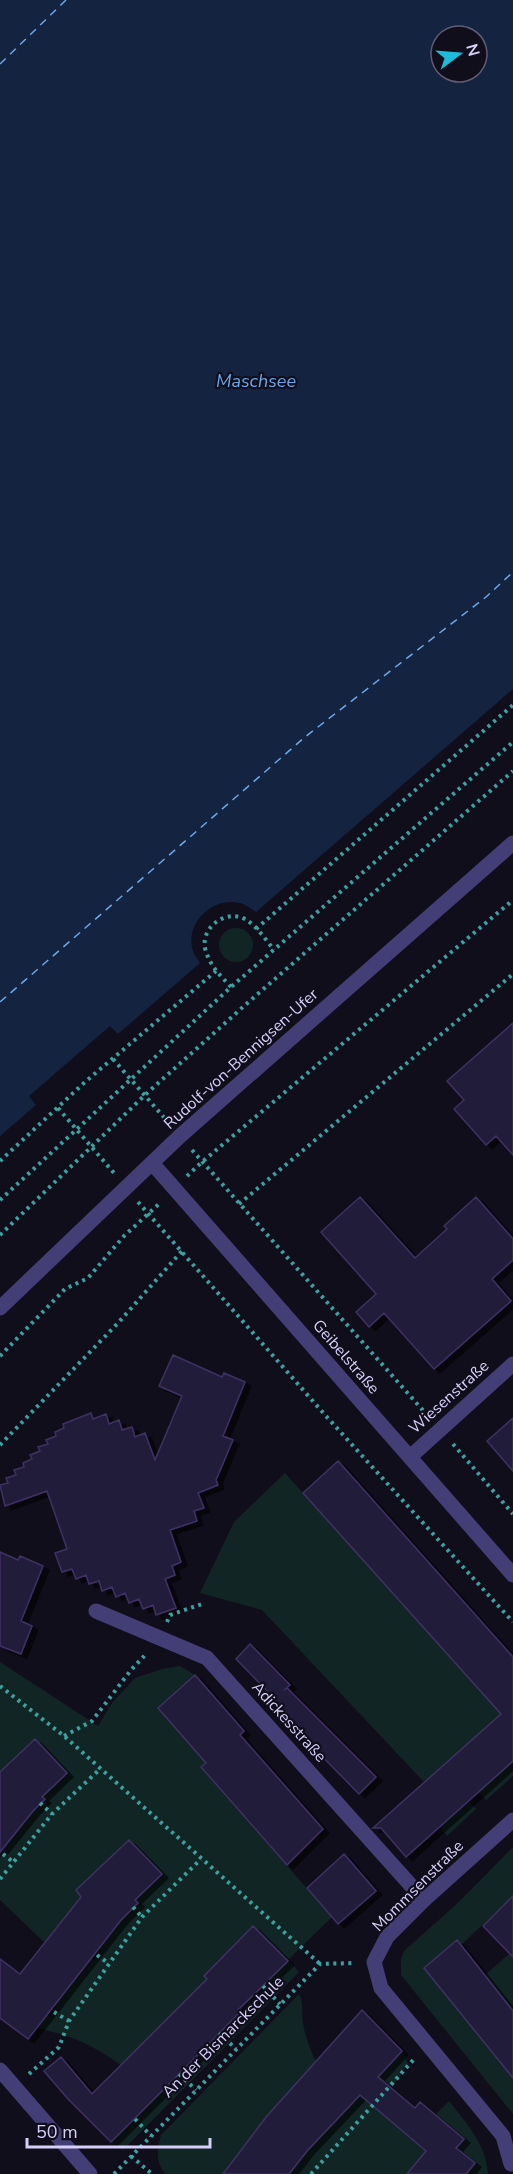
<svg xmlns="http://www.w3.org/2000/svg" width="513" height="2174" font-family="'Nunito Sans',sans-serif">
	<defs>
		<filter id="shadow"><feDropShadow dx="6" dy="4" stdDeviation="0" flood-color="#0009"/></filter>
	</defs>
	<rect width="100%" height="100%" fill="#110e1c"/>
	<path fill="#122525" d="M219 945a17 17 0 1 1 34 0a17 17 0 1 1-34 0Z
		M 285,1473 L 501,1714 L 424,1782 L 262,1610 L 200,1593 L 234,1522 Z
		M 0,1662 L 98,1726 L 112,1703 L 135,1678 L 162,1669 L 180,1666 L 195,1675 L 158,1708 L 206,1763 L 201,1768 L 332,1917 L 288,1960 L 299,1972 L 123,2150 L 111,2142 L 239,2012 L 238,2010 L 288,1960 L 253,1926 L 204,1975 L 207,1979 L 121,2065 C 89,2043 75,2037 37,2028 L 47,2014 L 50,2016 L 57,2008 L 54,2005 L 91,1958 L 94,1960 L 101,1951 L 98,1949 L 135,1900 L 129,1840 L 77,1890 L 81,1897 L 45,1943 L 0,1900 L 0,1858 L 6,1850 L 4,1848 L 18,1820 L 44,1799 L 42,1797 L 67,1773 L 35,1739 L 0,1772 Z
		M 513,1761 L 513,1776 L 486,1800 L 478,1792 Z
		M 469,1801 L 476,1809 L 447,1836 L 440,1827 Z
		M 513,1847 L 513,1896 L 461,1945 L 456,1941 L 424,1968 L 513,2078 L 513,2114 L 401,1975 L 401,1959 L 404,1951 L 460,1901 Z
		M 510,1953 L 513,1957 L 513,2011 L 485,1975 Z
		M 299,1994 C 304,2002 301,2013 303,2023 C 305,2037 310,2049 316,2062 L 224,2174 L 166,2174 C 155,2163 157,2149 161,2135 Z
		M 402,2051 L 408,2063 L 392,2088 L 376,2108 L 412,2123 L 404,2133 L 426,2151 L 407,2174 L 289,2174 L 307,2151 Z
		M 449,2101 C 467,2124 486,2144 488,2174 L 466,2174 L 475,2163 L 456,2148 L 463,2139 L 435,2115 Z"/>
	<path fill="#132340" fill-rule="evenodd" d="M 0,0 L 513,0 L 513,689 L 256,912 C 251,909 245,904 240,903 C 213,896 184,923 193,951 C 194,955 198,959 200,963 L 118,1034 L 110,1026 L 29,1096 L 36,1105 L 0,1136 ZM 441,36 L 477,36 L 477,72 L 441,72 Z"/>
	<g fill="none" stroke-linecap="round" stroke-linejoin="round">
		<path stroke="#69a9ed" stroke-width="1.5" stroke-dasharray="8 6" stroke-linecap="butt" d="M 0,64 L 66,0
			M 0,1002 L 305,737 L 486,597 L 513,572"/>
	</g>
	<path fill="#241c3b" stroke="#3e3164" stroke-width="1.5" filter="url(#shadow)" d="M 513,1023 L 513,1155 L 496,1136 L 486,1145 L 454,1109 L 464,1100 L 447,1081 Z
		M 360,1197 L 415,1258 L 447,1229 L 444,1226 L 476,1197 L 513,1239 L 513,1260 L 492,1279 L 511,1301 L 434,1369 L 384,1313 L 369,1327 L 356,1312 L 376,1294 L 321,1232 Z
		M 173,1355 L 222,1377 L 224,1373 L 245,1382 L 223,1436 L 233,1440 L 216,1480 L 218,1485 L 198,1493 L 204,1508 L 194,1511 L 197,1521 L 170,1530 L 181,1562 L 172,1566 L 175,1575 L 165,1579 L 176,1608 L 156,1615 L 153,1605 L 143,1609 L 139,1599 L 129,1603 L 125,1593 L 116,1597 L 112,1587 L 102,1591 L 99,1581 L 89,1584 L 86,1575 L 76,1579 L 72,1569 L 62,1572 L 55,1553 L 67,1549 L 47,1491 L 5,1506 L 0,1485 L 8,1483 L 6,1478 L 16,1475 L 14,1470 L 24,1467 L 23,1463 L 32,1459 L 30,1455 L 40,1451 L 38,1447 L 48,1444 L 46,1440 L 56,1436 L 55,1432 L 64,1428 L 63,1424 L 91,1413 L 93,1419 L 106,1414 L 109,1424 L 119,1420 L 122,1430 L 132,1427 L 135,1437 L 145,1433 L 155,1460 L 182,1396 L 159,1386 Z
		M 513,1418 L 513,1471 L 487,1441 Z
		M 338,1461 L 513,1657 L 513,1761 L 406,1857 L 381,1828 L 373,1828 L 501,1714 L 303,1493 Z
		M 0,1552 L 18,1560 L 20,1556 L 43,1566 L 21,1621 L 32,1626 L 21,1654 L 0,1646 Z
		M 250,1644 L 290,1685 L 284,1690 L 287,1688 L 376,1777 L 359,1794 L 310,1744 L 312,1742 L 273,1702 L 275,1699 L 236,1659 Z
		M 195,1675 L 244,1731 L 240,1735 L 323,1829 L 287,1865 L 201,1767 L 206,1763 L 158,1708 Z
		M 35,1739 L 67,1773 L 42,1797 L 45,1799 L 33,1811 L 0,1852 L 0,1772 Z
		M 129,1840 L 162,1874 L 135,1900 L 138,1903 L 121,1920 L 28,2039 L 0,2018 L 0,1959 L 20,1974 L 81,1897 L 76,1890 Z
		M 344,1854 L 376,1891 L 338,1924 L 307,1888 Z
		M 513,1896 L 513,1957 L 483,1926 Z
		M 253,1926 L 288,1961 L 238,2010 L 240,2012 L 200,2053 L 111,2142 L 68,2099 L 44,2071 L 61,2057 L 92,2094 L 207,1979 L 204,1976 Z
		M 457,1940 L 513,2011 L 513,2078 L 424,1968 Z
		M 362,2010 L 402,2051 L 378,2077 L 415,2108 L 420,2102 L 464,2139 L 456,2148 L 475,2163 L 466,2174 L 407,2174 L 426,2151 L 360,2095 L 307,2151 L 289,2174 L 223,2174 L 267,2116 Z"/>
	<g fill="none" stroke-linecap="round" stroke-linejoin="round">
		<path stroke="#3ba1a1" stroke-width="4" stroke-dasharray="3 4.5" stroke-linecap="butt" d="M 256,929 L 513,705
			M 231,987 C 220,975 209,965 205,948 C 201,927 226,909 245,919 C 256,925 266,940 274,950
			M 113,1059 L 168,1122
			M 58,1108 L 114,1173
			M 192,1150 L 428,1416
			M 0,1161 L 85,1082 L 216,971
			M 187,1176 L 202,1162 L 513,900
			M 0,1200 L 231,987 L 513,742
			M 138,1202 L 326,1416 L 513,1622
			M 239,1204 L 513,974
			M 0,1235 L 145,1095 L 244,1006 L 513,771
			M 0,1356 L 65,1289 L 88,1278 L 124,1236 L 161,1202
			M 453,1444 L 513,1514
			M 0,1445 L 118,1323 L 182,1251
			M 167,1622 L 170,1615 L 202,1604
			M 0,1686 L 64,1736 L 320,1964
			M 64,1736 L 92,1721 L 131,1670 L 147,1653
			M 40,1803 L 52,1814
			M 3,1854 L 13,1862
			M 0,1879 L 52,1814 L 100,1769
			M 133,1907 L 142,1917
			M 97,1955 L 108,1963
			M 263,1986 L 280,2004
			M 54,2012 L 69,2021
			M 219,2033 L 236,2049
			M 29,2074 L 59,2047 L 69,2021 L 142,1917 L 201,1859
			M 179,2074 L 196,2090
			M 135,2119 L 151,2136
			M 131,2156 L 152,2174
			M 114,2174 L 320,1964 L 355,1963
			M 311,2174 L 415,2058"/>
		<path stroke="#443e76" stroke-width="15" d="M 152,1163 L 513,1575
			M 0,1308 L 180,1136 L 513,843
			M 410,1457 L 513,1364
			M 96,1611 L 207,1658 L 424,1900
			M 0,2070 L 90,2174
			M 511,2164 L 503,2136 L 381,1988 L 374,1962 L 387,1937 L 424,1900 L 513,1820"/>
	</g>
	<g text-anchor="middle" dominant-baseline="central" stroke-width="4.5" stroke-linejoin="round" paint-order="stroke">
		<g font-size="16" fill="#d6cff9" stroke="#110e1c">
			<text transform="translate(241 1059) rotate(-42)">Rudolf-von-Bennigsen-Ufer</text>
			<text transform="translate(346 1357) rotate(49)">Geibelstraße</text>
			<text transform="translate(449 1397) rotate(-42)">Wiesenstraße</text>
			<text transform="translate(289 1722) rotate(48)">Adickesstraße</text>
			<text transform="translate(418 1886) rotate(-45)">Mommsenstraße</text>
			<text transform="translate(223 2037) rotate(-45)">An der Bismarckschule</text>
		</g>
		<g font-size="18" font-style="italic" fill="#69a9ed" stroke="#110e1c">
			<text x="256" y="381">Maschsee</text>
		</g>
	</g>
	<g transform="translate(459 54) rotate(74)"><circle r="28" fill="#110e1c" stroke="#605b74" stroke-width="1.5"/>
	<path d="M0-4.5L10 22L0 15L-10 22Z" fill="#1bbcda"/>
	<text y="-9" font-size="16" font-weight="bold" text-anchor="middle" fill="#d6cff9">N</text>
	</g>
	<path d="M27 2138v9h183v-9" fill="none" stroke="#d6cff9" stroke-width="3"/>
	<text x="36" y="2138" font-size="18" fill="#d6cff9" stroke="#110e1c" stroke-width="4.5" paint-order="stroke">50 m</text>
</svg>
